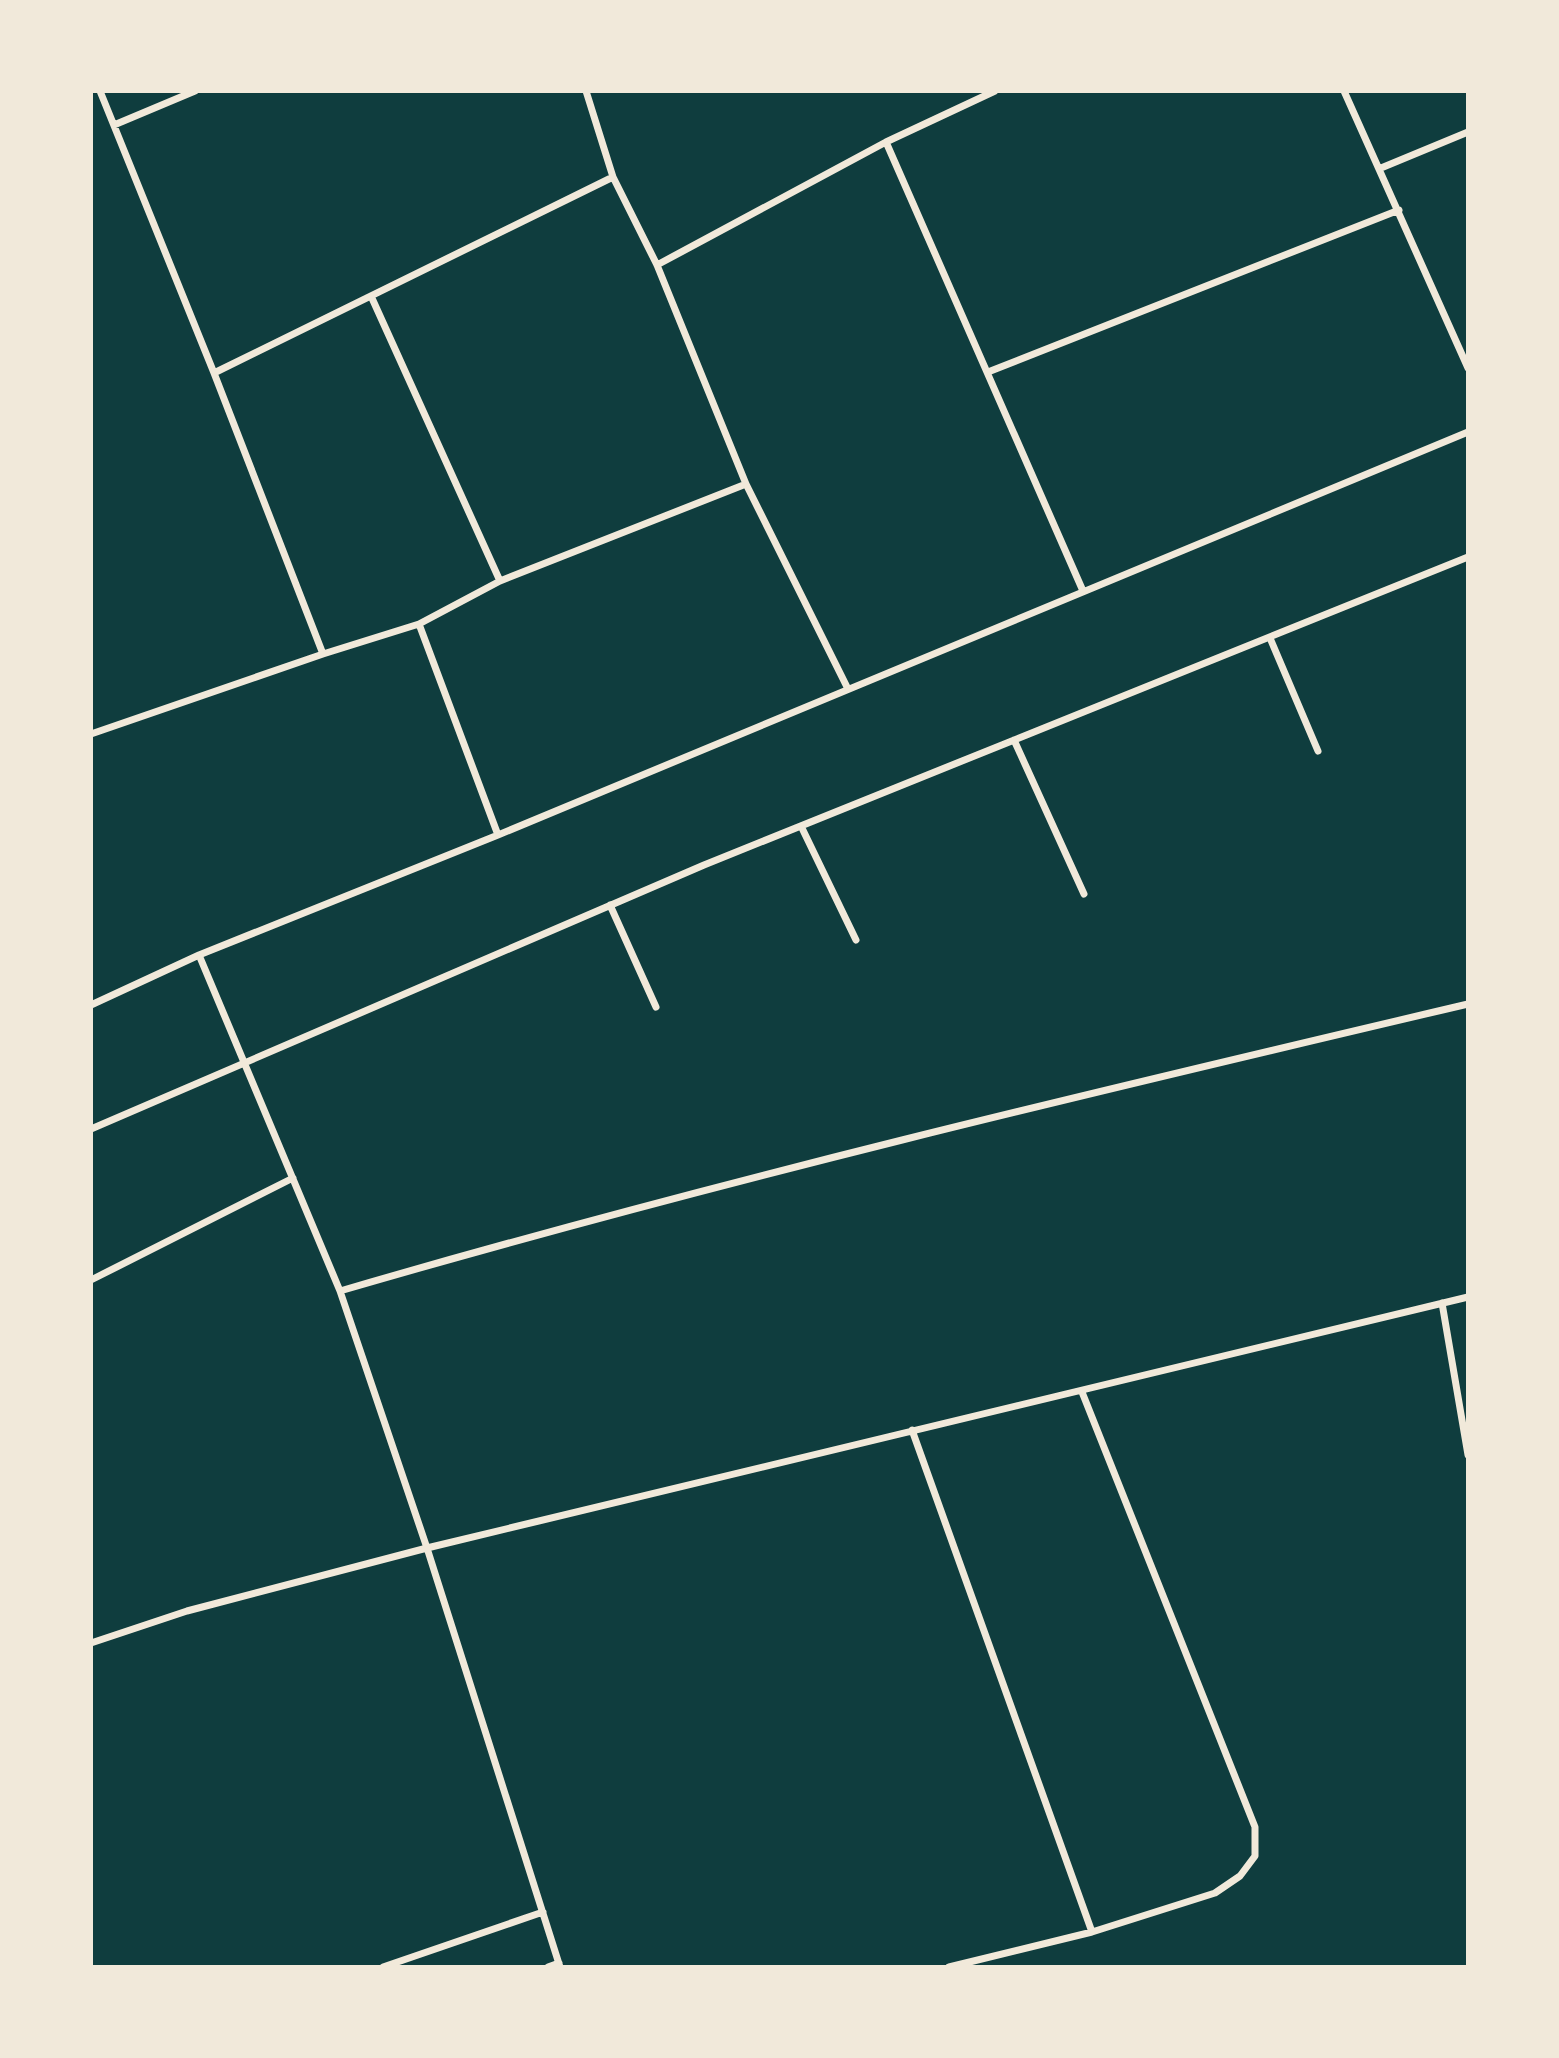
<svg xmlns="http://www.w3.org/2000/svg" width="1559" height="2058" font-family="'Titillium Web',sans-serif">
	<rect width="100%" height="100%" fill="#0f3d3e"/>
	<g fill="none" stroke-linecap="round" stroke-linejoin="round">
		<path stroke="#f1e9da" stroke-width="7" d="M 100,91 L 214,373
			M 586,91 L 613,177 L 657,265 L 746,484 L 848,689
			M 1344,91 L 1468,368
			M 114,125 L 195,91
			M 886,142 L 1083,591
			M 1381,168 L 1468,132
			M 657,265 L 886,142 L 995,91
			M 371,296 L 500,581
			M 988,372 L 1399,210
			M 419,624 L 323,654 L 214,373 L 613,177
			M 1270,638 L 1318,751
			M 91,734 L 323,654
			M 1014,740 L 1084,894
			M 801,826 L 856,940
			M 498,835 L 419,624 L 500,581 L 746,484
			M 610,905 L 656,1007
			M 199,955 L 340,1291 L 427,1548 L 560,1967
			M 91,1005 L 199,955 L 498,835 L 1468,432
			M 91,1129 L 704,865 L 1468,557
			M 91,1280 L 293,1178
			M 340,1291 C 713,1182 1090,1093 1468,1004
			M 1442,1303 L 1468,1455
			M 912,1430 L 1092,1932
			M 91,1643 L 187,1611 L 427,1548 L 1468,1297
			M 383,1967 L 543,1912
			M 548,1967 L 559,1963
			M 949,1967 L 1092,1932 L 1215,1893 L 1240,1876 L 1255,1856 L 1255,1827 L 1082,1392"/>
	</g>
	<rect width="1559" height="2058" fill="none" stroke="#f1e9da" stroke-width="186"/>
</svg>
